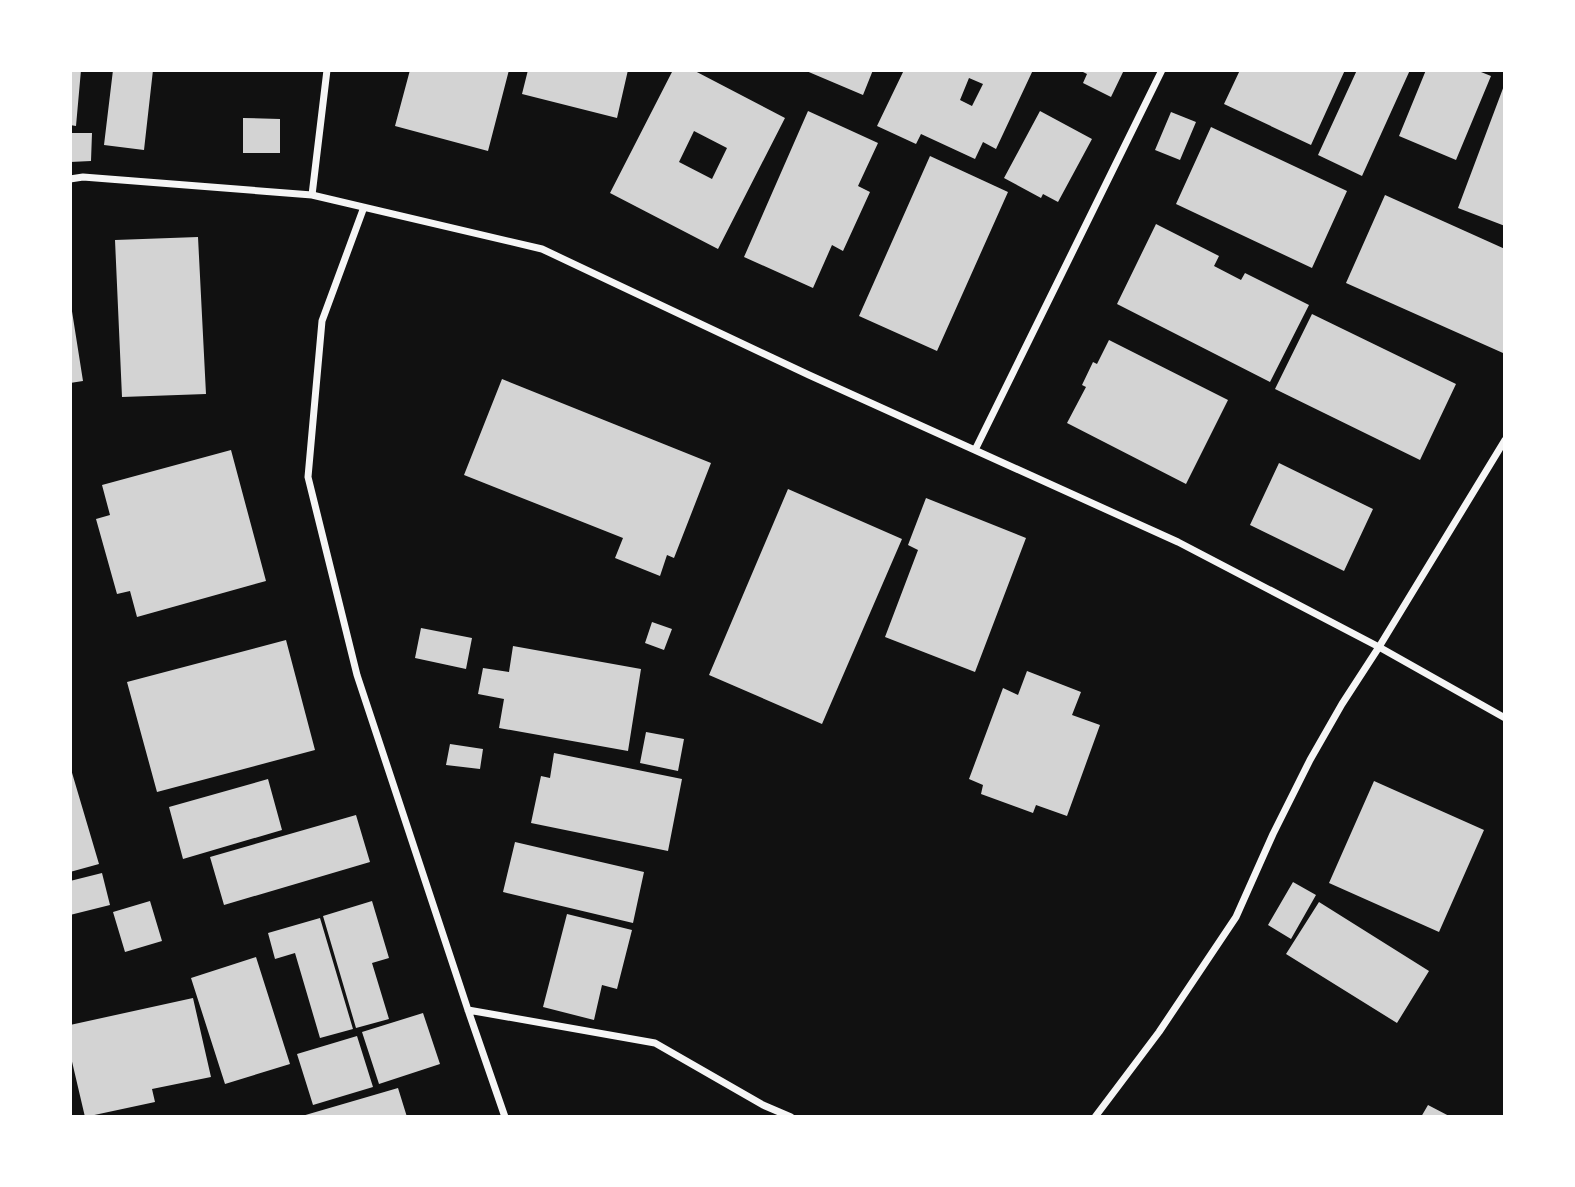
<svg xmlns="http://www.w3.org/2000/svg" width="1575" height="1187" font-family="Helvetica,sans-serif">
	<rect width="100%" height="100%" fill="#111"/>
	<path fill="#d3d3d3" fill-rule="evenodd" d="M 70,70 L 81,70 L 76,126 L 70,125 Z
		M 113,70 L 153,70 L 144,150 L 104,145 Z
		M 410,70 L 509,70 L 488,151 L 395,126 Z
		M 528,70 L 628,70 L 617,118 L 522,94 Z
		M 673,70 L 693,70 L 785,118 L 718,249 L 610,193 ZM 694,131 L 727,148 L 712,179 L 679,162 Z
		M 804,70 L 873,70 L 863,95 Z
		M 904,70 L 1033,70 L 996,149 L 983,142 L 975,159 L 921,134 L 916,144 L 877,126 ZM 969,78 L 983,84 L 972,106 L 960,100 Z
		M 1079,70 L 1124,70 L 1111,97 L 1083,83 L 1087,74 Z
		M 1240,70 L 1345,70 L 1311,145 L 1224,104 Z
		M 1357,70 L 1410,70 L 1362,176 L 1318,155 Z
		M 1426,70 L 1476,70 L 1491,76 L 1456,160 L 1399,136 Z
		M 1505,83 L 1505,226 L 1458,208 Z
		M 808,111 L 878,143 L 858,186 L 870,192 L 843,251 L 832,245 L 813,288 L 744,257 Z
		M 1040,111 L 1092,139 L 1058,202 L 1043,194 L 1041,198 L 1004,178 Z
		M 1171,112 L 1196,122 L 1180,160 L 1155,150 Z
		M 243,118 L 280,119 L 280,153 L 243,153 Z
		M 1211,127 L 1347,191 L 1312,268 L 1176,204 Z
		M 70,133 L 92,133 L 91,161 L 70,162 Z
		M 930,156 L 1008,192 L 937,351 L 859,316 Z
		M 1385,195 L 1505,249 L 1505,348 L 1503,353 L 1346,283 Z
		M 1156,224 L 1219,256 L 1214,266 L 1241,280 L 1245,273 L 1309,305 L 1270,382 L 1117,304 Z
		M 198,237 L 206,394 L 122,397 L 115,240 Z
		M 70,305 L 71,305 L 83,381 L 70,383 Z
		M 1312,314 L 1456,384 L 1420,460 L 1275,389 Z
		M 1109,340 L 1228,400 L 1186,484 L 1067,423 L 1086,387 L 1082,385 L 1093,362 L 1097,364 Z
		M 502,379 L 711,463 L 674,558 L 667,555 L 660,576 L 615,558 L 623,538 L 464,475 Z
		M 231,450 L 266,581 L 137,617 L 130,591 L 117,594 L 96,519 L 110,515 L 102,485 Z
		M 1279,463 L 1373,509 L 1344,571 L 1250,525 Z
		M 788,489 L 902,539 L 822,724 L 709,675 Z
		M 926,498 L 1026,538 L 975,672 L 885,637 L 918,550 L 908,545 Z
		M 652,622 L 672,629 L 664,650 L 645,643 Z
		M 421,628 L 472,638 L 466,669 L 415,658 Z
		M 286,640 L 315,750 L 157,792 L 127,682 Z
		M 513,646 L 641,669 L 628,751 L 499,728 L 504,699 L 478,694 L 483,668 L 509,672 Z
		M 1027,671 L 1081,692 L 1072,715 L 1100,725 L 1067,816 L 1036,805 L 1033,813 L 981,794 L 983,785 L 969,779 L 1003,688 L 1018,695 Z
		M 646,732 L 684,739 L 678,771 L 640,763 Z
		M 450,744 L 483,749 L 480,769 L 446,765 Z
		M 554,753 L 682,779 L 668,851 L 531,823 L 541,776 L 550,778 Z
		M 70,766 L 99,864 L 70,872 Z
		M 268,779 L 282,830 L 183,859 L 169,807 Z
		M 1374,781 L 1484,830 L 1439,932 L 1329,883 Z
		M 356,815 L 370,862 L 224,905 L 210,857 Z
		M 515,842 L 644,872 L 633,923 L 503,892 Z
		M 102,873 L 110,905 L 70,915 L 70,881 Z
		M 1293,882 L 1316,895 L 1291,939 L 1268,925 Z
		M 150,901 L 162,941 L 125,952 L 113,912 Z
		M 372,901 L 389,958 L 372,963 L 389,1019 L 356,1028 L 323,916 Z
		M 1319,902 L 1429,971 L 1397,1023 L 1286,954 Z
		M 567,914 L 632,930 L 617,989 L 602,985 L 594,1020 L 543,1007 Z
		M 320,918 L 353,1029 L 320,1038 L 295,953 L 275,959 L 268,933 Z
		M 256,957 L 290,1064 L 225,1084 L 191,978 Z
		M 193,998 L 211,1077 L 152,1089 L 155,1102 L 85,1117 L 70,1053 L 70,1025 Z
		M 423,1013 L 440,1064 L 379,1084 L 362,1032 Z
		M 357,1036 L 373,1087 L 313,1105 L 297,1054 Z
		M 398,1088 L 407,1117 L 302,1117 L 302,1116 Z
		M 1428,1105 L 1451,1117 L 1421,1117 Z"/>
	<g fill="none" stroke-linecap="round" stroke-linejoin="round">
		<path stroke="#f5f5f5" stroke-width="7" d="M 70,179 L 83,177 L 312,195 L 542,249 L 809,375 L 1178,542 L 1379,647 L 1505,718
			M 312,195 L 327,70
			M 364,207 L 322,321 L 308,477 L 357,675 L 468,1010 L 505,1117
			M 975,450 L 1162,70
			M 468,1010 L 655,1043 L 763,1105 L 791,1117
			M 1095,1117 L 1159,1032 L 1236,917 L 1273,834 L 1310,760 L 1342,704 L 1379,647 L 1505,440"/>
	</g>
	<rect width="1575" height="1187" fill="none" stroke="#ffffff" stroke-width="144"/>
</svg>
